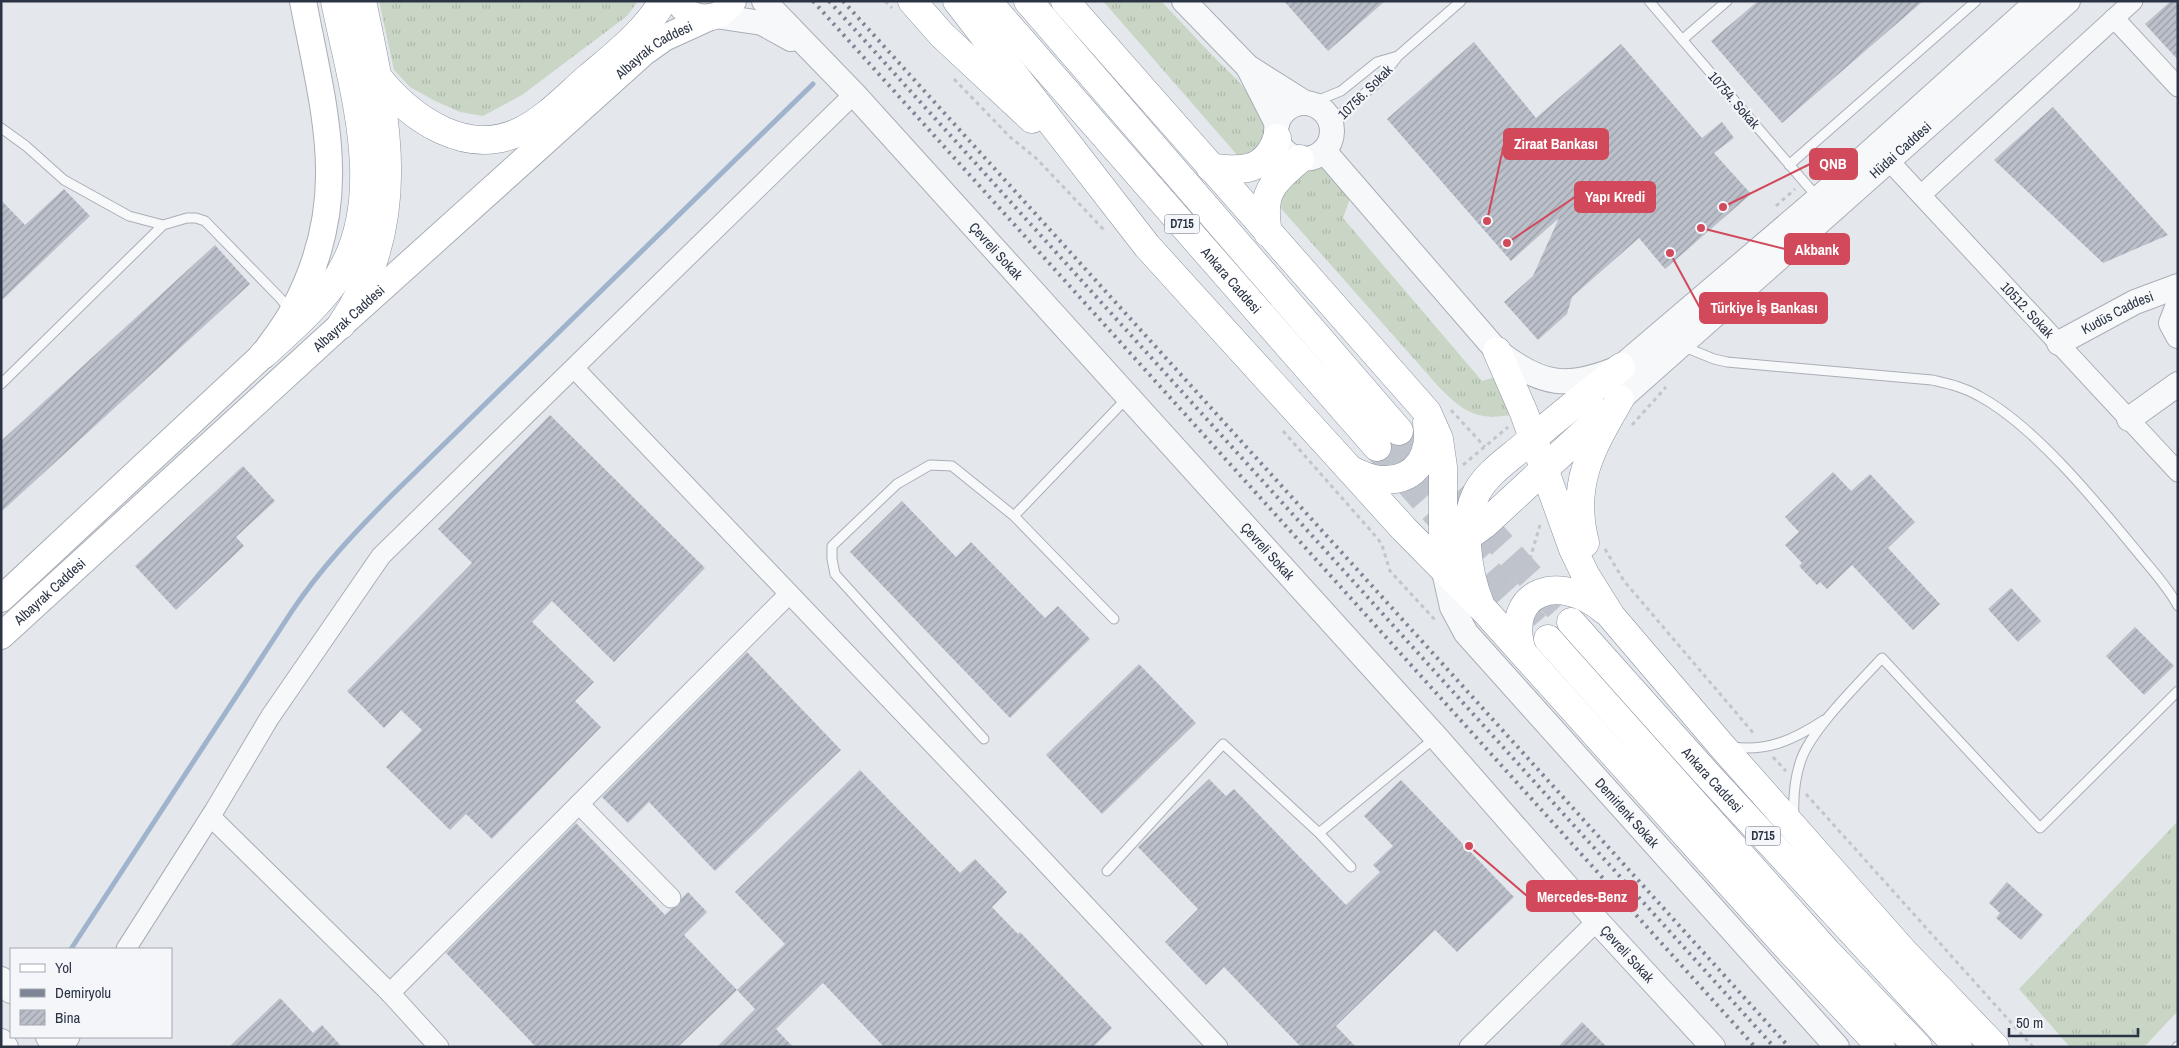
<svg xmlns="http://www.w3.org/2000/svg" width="2179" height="1048" font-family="'Archivo Narrow',sans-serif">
	<defs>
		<pattern id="grass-tufts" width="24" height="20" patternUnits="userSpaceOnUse" patternTransform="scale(1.25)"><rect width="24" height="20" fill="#c9d6c5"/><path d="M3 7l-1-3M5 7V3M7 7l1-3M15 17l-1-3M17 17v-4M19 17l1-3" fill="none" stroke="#adb8ab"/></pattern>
		<pattern id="building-hatch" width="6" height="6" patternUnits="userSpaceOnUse" patternTransform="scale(1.25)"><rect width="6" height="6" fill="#bbc0ca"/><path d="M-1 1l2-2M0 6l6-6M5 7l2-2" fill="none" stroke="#989da6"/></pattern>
	</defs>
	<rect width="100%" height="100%" fill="#e4e7ec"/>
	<path fill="url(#grass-tufts)" d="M 379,1 L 638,1 L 627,16 L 522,95 L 483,116 L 460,112 L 435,101 L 410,87 L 394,70 Z
		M 1103,1 L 1161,1 C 1178,19 1194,36 1211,54 C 1230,74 1277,111 1260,142 C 1255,150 1247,154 1238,156 Z
		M 1327,164 L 1351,196 L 1343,218 L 1482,381 L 1501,375 L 1515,414 C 1478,422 1463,412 1438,386 L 1278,205 C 1281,181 1309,172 1327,164 Z
		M 2178,821 L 2178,1011 L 2144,1047 L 2070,1047 L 2019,989 Z"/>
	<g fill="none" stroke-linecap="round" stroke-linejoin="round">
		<path stroke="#9fb4cc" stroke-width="5" d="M 71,949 L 292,611 C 321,568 355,532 392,495 L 813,84"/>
	</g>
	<path fill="url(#building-hatch)" d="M 1284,1 L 1385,1 L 1328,51 Z
		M 1758,1 L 1923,1 L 1782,123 L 1711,41 Z
		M 2171,1 L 2178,1 L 2178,60 L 2145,24 Z
		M 1474,42 L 1536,118 L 1621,44 L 1702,138 L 1722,122 L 1734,138 L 1714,153 L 1751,194 L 1665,269 L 1639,238 L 1572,297 L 1567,314 L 1538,340 L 1504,302 L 1533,276 L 1559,218 L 1511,261 L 1387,119 Z
		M 2053,107 L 2168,235 L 2103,263 L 1994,160 Z
		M 64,189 L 90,216 L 1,301 L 1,200 L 25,225 Z
		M 215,245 L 250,284 L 1,512 L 1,441 Z
		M 550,415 L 705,568 L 614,662 L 552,601 L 532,622 L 594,682 L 575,701 L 601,727 L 492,839 L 466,814 L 450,830 L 386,767 L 422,730 L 401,710 L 384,728 L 347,691 L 472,563 L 438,529 Z
		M 243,466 L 275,501 L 236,537 L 244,546 L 176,610 L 135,566 Z
		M 1833,472 L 1851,491 L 1870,474 L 1915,522 L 1888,548 L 1940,604 L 1913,630 L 1852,565 L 1827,589 L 1820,582 L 1817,585 L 1799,566 L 1802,563 L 1785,545 L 1799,532 L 1785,517 Z
		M 902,501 L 956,557 L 971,542 L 1045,618 L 1058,606 L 1090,639 L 1010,718 L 850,552 Z
		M 2011,588 L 2041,621 L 2018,642 L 1988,609 Z
		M 2135,627 L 2174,666 L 2144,695 L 2106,656 Z
		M 747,652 L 841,750 L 715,871 L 649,802 L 628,823 L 602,797 Z
		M 1139,664 L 1196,723 L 1102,814 L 1046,755 Z
		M 860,770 L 960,873 L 975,859 L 1007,892 L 992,907 L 1018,934 L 1020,932 L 1112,1028 L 1093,1047 L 884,1047 L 823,983 L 776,1029 L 793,1047 L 717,1047 L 755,1009 L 737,990 L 785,944 L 735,892 Z
		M 1209,779 L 1226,796 L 1234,789 L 1346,905 L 1380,872 L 1373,865 L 1393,846 L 1364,816 L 1401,780 L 1514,897 L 1457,952 L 1435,930 L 1336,1026 L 1356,1047 L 1301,1047 L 1224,967 L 1206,985 L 1165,942 L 1198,909 L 1138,847 Z
		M 576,823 L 665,915 L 671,909 L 678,906 L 682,898 L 688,892 L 707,912 L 684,935 L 737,990 L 678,1047 L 536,1047 L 446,953 Z
		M 2007,882 L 2043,915 L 2021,940 L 1996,918 L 2000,913 L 1989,903 Z
		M 280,998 L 313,1033 L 322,1025 L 342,1047 L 229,1047 Z
		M 1582,1022 L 1607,1047 L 1558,1047 Z"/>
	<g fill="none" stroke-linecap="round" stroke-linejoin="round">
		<path stroke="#bfc3cb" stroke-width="28" stroke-dasharray="28 14" stroke-linecap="butt" d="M 1399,431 L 1571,622
			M 1377,447 L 1548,639"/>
		<defs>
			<path id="service" d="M 1649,1 L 1818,198
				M 1682,40 L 1727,1
				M 1309,104 L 1341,91 L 1377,62 L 1398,56
				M 1,128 L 26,146 L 64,180 L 129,216 L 163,225 L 187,218 L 196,218 L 205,221 L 281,299 L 289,310
				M 1332,128 L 1342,113 L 1379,81 L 1398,56 L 1461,1
				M 1789,165 L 1976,1
				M 1682,346 L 1714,359 L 1727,362 L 1932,380 C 1949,384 1964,387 1979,396 C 2035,426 2098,504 2139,554 C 2152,570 2168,587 2178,606
				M 1,384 L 163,225
				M 1014,516 L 1127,398
				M 984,739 L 835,574 L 832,559 L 832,546 L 897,484 L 930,465 L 952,466 L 1014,516 L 1114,619
				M 1732,747 C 1768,752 1795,739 1824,720
				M 1794,817 C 1793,798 1795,777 1801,760 C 1811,730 1859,683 1882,658 L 2040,828 L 2178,691
				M 1319,833 L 1436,737
				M 1107,871 L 1223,744 L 1319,833 L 1351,867
				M 2177,1047 L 2178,1046"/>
			<g id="minor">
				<path d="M 2114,18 L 2178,87"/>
				<path id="s1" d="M 1879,150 L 2178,472"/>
				<path d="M 1921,195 L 2133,1"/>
				<path d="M 574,368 L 1030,846 L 1218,1047"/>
				<path d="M 579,804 L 671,898"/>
				<path d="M 211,817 L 390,993 L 439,1047"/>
				<path d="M 126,949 L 214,811 L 270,717 L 381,556 L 854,94"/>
				<path d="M 390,993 L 789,594"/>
				<path d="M 64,1047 L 70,1037"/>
				<path d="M 1469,1047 L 1597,921"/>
			</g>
			<g id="tertiary">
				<path id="s2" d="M 764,1 L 854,94 L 1436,737 L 1597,921 L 1713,1047"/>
				<path d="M 1184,1 L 1248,67 L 1305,103"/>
				<path d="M 715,16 L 762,23 L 791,39"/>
				<path d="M 1249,69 L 1277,124"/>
				<circle cx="1304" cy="131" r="28"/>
				<path d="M 1324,151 L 1497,351 C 1543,387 1567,389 1621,367 L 1818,199 L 2038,1"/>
				<path d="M 2178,305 L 2171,323 L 2178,336"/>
				<path id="s3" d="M 2059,343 L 2135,302 L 2178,286"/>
				<path id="s4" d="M 1620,399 L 2068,1"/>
				<path d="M 2129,419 L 2178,384"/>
				<path id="s5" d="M 1443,567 L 1452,607 L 1466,633 L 1837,1047"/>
				<path d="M 1,979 L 11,991"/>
				<path d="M 48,1037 L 56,1047"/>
				<path d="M 1,1041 L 6,1047"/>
			</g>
			<g id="secondary">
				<path d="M 678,1 C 691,23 719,23 733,1"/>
				<path d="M 1,599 L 263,355 C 273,341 284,327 293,311 C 353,201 325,116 303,1"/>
				<path id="s6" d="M 1,636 L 341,325 L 643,53 L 664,38 L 710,17"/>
			</g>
			<g id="trunk">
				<path d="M 912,1 L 942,35 L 1032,119"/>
				<path d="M 957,1 L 1147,246 L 1404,529 L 1486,612 L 1785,945 L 1881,1047"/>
				<path id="s7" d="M 987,1 L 1377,447"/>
				<path d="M 1028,1 L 1399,431"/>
				<path d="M 1065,1 L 1427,412 L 1439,439 L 1443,467 L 1443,567"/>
				<path d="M 379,79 C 412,119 467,158 521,131 C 546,119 568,95 589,77 C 616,54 645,32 663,1"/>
				<path d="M 1210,167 C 1240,172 1266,172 1277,138"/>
				<path d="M 1268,233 C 1261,193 1270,185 1300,159"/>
				<path d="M 341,325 C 412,223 386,114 362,1"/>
				<path d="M 1497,351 L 1524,413 L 1573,549 L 1586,576 L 1611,616 L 1721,745 L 1904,952 L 1995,1047"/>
				<path d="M 263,355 C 286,334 310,313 330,288 C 393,208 353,91 335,1"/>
				<path d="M 1351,470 C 1361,475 1373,481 1385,480 C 1418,480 1432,453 1427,423"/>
				<path d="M 1458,539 L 1474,532 L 1485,524 L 1605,413"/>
				<path d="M 1585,543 C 1570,484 1591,449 1620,399"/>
				<path d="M 1480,604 C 1467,571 1460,526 1477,492 C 1488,472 1509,459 1526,444 C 1557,418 1589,392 1621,367"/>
				<path id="s8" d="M 1571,622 L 1705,772 L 1958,1047"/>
				<path d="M 1548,639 L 1827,952 L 1918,1047"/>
				<path d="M 1522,652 C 1503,589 1561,573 1604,610"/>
			</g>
		</defs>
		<use href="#service" stroke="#a9aeb7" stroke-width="11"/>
		<use href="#minor" stroke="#a9aeb7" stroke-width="21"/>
		<use href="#tertiary" stroke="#a9aeb7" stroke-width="26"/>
		<use href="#secondary" stroke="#a9aeb7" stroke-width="28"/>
		<use href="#trunk" stroke="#8b94a3" stroke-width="29"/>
		<path stroke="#c2c5cb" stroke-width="3" stroke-dasharray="4 4" stroke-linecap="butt" d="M 885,1 L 892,8
			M 954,79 L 1010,137 L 1037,159 L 1104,230
			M 1776,206 L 1795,189
			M 1451,410 L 1485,447
			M 1632,425 L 1666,387
			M 1283,431 L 1378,539 L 1382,545 L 1390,571 L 1436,621
			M 1463,465 L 1508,427
			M 1605,549 L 1624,581 L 1755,735
			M 1499,596 L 1530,559 L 1540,525
			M 1773,757 L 1786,771
			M 1806,794 L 2033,1047"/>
		<use href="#service" stroke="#f7f8fa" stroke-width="9"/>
		<use href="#minor" stroke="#f7f8fa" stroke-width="19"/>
		<use href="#tertiary" stroke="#f7f8fa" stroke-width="24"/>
		<use href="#secondary" stroke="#fff" stroke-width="26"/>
		<use href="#trunk" stroke="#fff" stroke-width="28"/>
		<path stroke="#7d8696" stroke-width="4" stroke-dasharray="2.5 5" stroke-linecap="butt" d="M 813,1 L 1755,1047
			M 829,1 L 1774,1047
			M 843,1 L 1789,1047"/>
	</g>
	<g text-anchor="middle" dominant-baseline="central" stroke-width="4.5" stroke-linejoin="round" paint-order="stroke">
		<g fill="#f4f6f9" stroke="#676e7b" stroke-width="1">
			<rect x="1164.5" y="214.5" width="35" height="19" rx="4"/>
			<rect x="1745.5" y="826.5" width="35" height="19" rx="4"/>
		</g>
		<g font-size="12" font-weight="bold" fill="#2b3445">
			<text x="1182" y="224">D715</text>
			<text x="1763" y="836">D715</text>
		</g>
		<g font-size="14" fill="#2b3445" stroke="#f4f6f9">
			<text stroke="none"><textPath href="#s6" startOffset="878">Albayrak Caddesi</textPath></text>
			<text transform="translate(1365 92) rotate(-45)">10756. Sokak</text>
			<text transform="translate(1734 100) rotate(49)">10754. Sokak</text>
			<text stroke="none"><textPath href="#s4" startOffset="375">Hüdai Caddesi</textPath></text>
			<text stroke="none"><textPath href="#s2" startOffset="341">Çevreli Sokak</textPath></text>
			<text stroke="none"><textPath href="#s7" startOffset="371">Ankara Caddesi</textPath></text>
			<text stroke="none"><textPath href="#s1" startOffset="218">10512. Sokak</textPath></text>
			<text stroke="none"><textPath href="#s3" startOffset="66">Kudüs Caddesi</textPath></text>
			<text stroke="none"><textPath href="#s6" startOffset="471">Albayrak Caddesi</textPath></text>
			<text stroke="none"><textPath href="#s2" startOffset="746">Çevreli Sokak</textPath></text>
			<text stroke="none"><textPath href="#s6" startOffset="66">Albayrak Caddesi</textPath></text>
			<text stroke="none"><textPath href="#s8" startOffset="212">Ankara Caddesi</textPath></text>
			<text stroke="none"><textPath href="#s5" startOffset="312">Demirlenk Sokak</textPath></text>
			<text stroke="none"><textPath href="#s2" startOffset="1286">Çevreli Sokak</textPath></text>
		</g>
	</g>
	<path fill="none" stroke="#d1495b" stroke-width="2" d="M1487 221L1504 144M1723 207L1810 164M1507 243L1575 197M1701 228L1785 249M1670 253L1700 308M1469 846L1527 896"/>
	<g fill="#d1495b" stroke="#f4f6f9" stroke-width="2">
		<circle cx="1487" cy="221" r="5"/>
		<circle cx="1723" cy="207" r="5"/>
		<circle cx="1507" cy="243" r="5"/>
		<circle cx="1701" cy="228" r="5"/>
		<circle cx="1670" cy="253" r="5"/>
		<circle cx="1469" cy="846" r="5"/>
	</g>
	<g fill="#d1495b" stroke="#d1495b" stroke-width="2">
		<rect x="1504" y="129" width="104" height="30" rx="5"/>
		<rect x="1810" y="149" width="47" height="30" rx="5"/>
		<rect x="1575" y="182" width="80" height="30" rx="5"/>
		<rect x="1785" y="234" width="64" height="30" rx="5"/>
		<rect x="1700" y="293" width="127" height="30" rx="5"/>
		<rect x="1527" y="881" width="110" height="30" rx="5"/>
	</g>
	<g font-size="15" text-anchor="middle" font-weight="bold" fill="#fff">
		<text x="1556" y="149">Ziraat Bankası</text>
		<text x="1833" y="169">QNB</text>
		<text x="1615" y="202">Yapı Kredi</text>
		<text x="1817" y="255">Akbank</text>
		<text x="1764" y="313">Türkiye İş Bankası</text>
		<text x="1582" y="902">Mercedes-Benz</text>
	</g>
	<rect width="2179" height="1048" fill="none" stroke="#2b3445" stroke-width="5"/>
	<rect x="10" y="948" width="162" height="90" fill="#f4f6f9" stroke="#a4a8b1"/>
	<rect x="20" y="964" width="25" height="8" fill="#ffffff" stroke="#a4a8b1"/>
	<text x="55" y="973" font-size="15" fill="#2b3445">Yol</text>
	<rect x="20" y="989" width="25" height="8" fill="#7d8696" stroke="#a4a8b1"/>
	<text x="55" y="998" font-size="15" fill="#2b3445">Demiryolu</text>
	<rect x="20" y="1010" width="25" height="15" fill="url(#building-hatch)" stroke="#a4a8b1"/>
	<text x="55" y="1023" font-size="15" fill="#2b3445">Bina</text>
	<path d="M2009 1028v8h129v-8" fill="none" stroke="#2b3445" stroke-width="2.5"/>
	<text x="2016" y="1028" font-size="15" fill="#2b3445" stroke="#f4f6f9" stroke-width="4" paint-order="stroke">50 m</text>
</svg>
